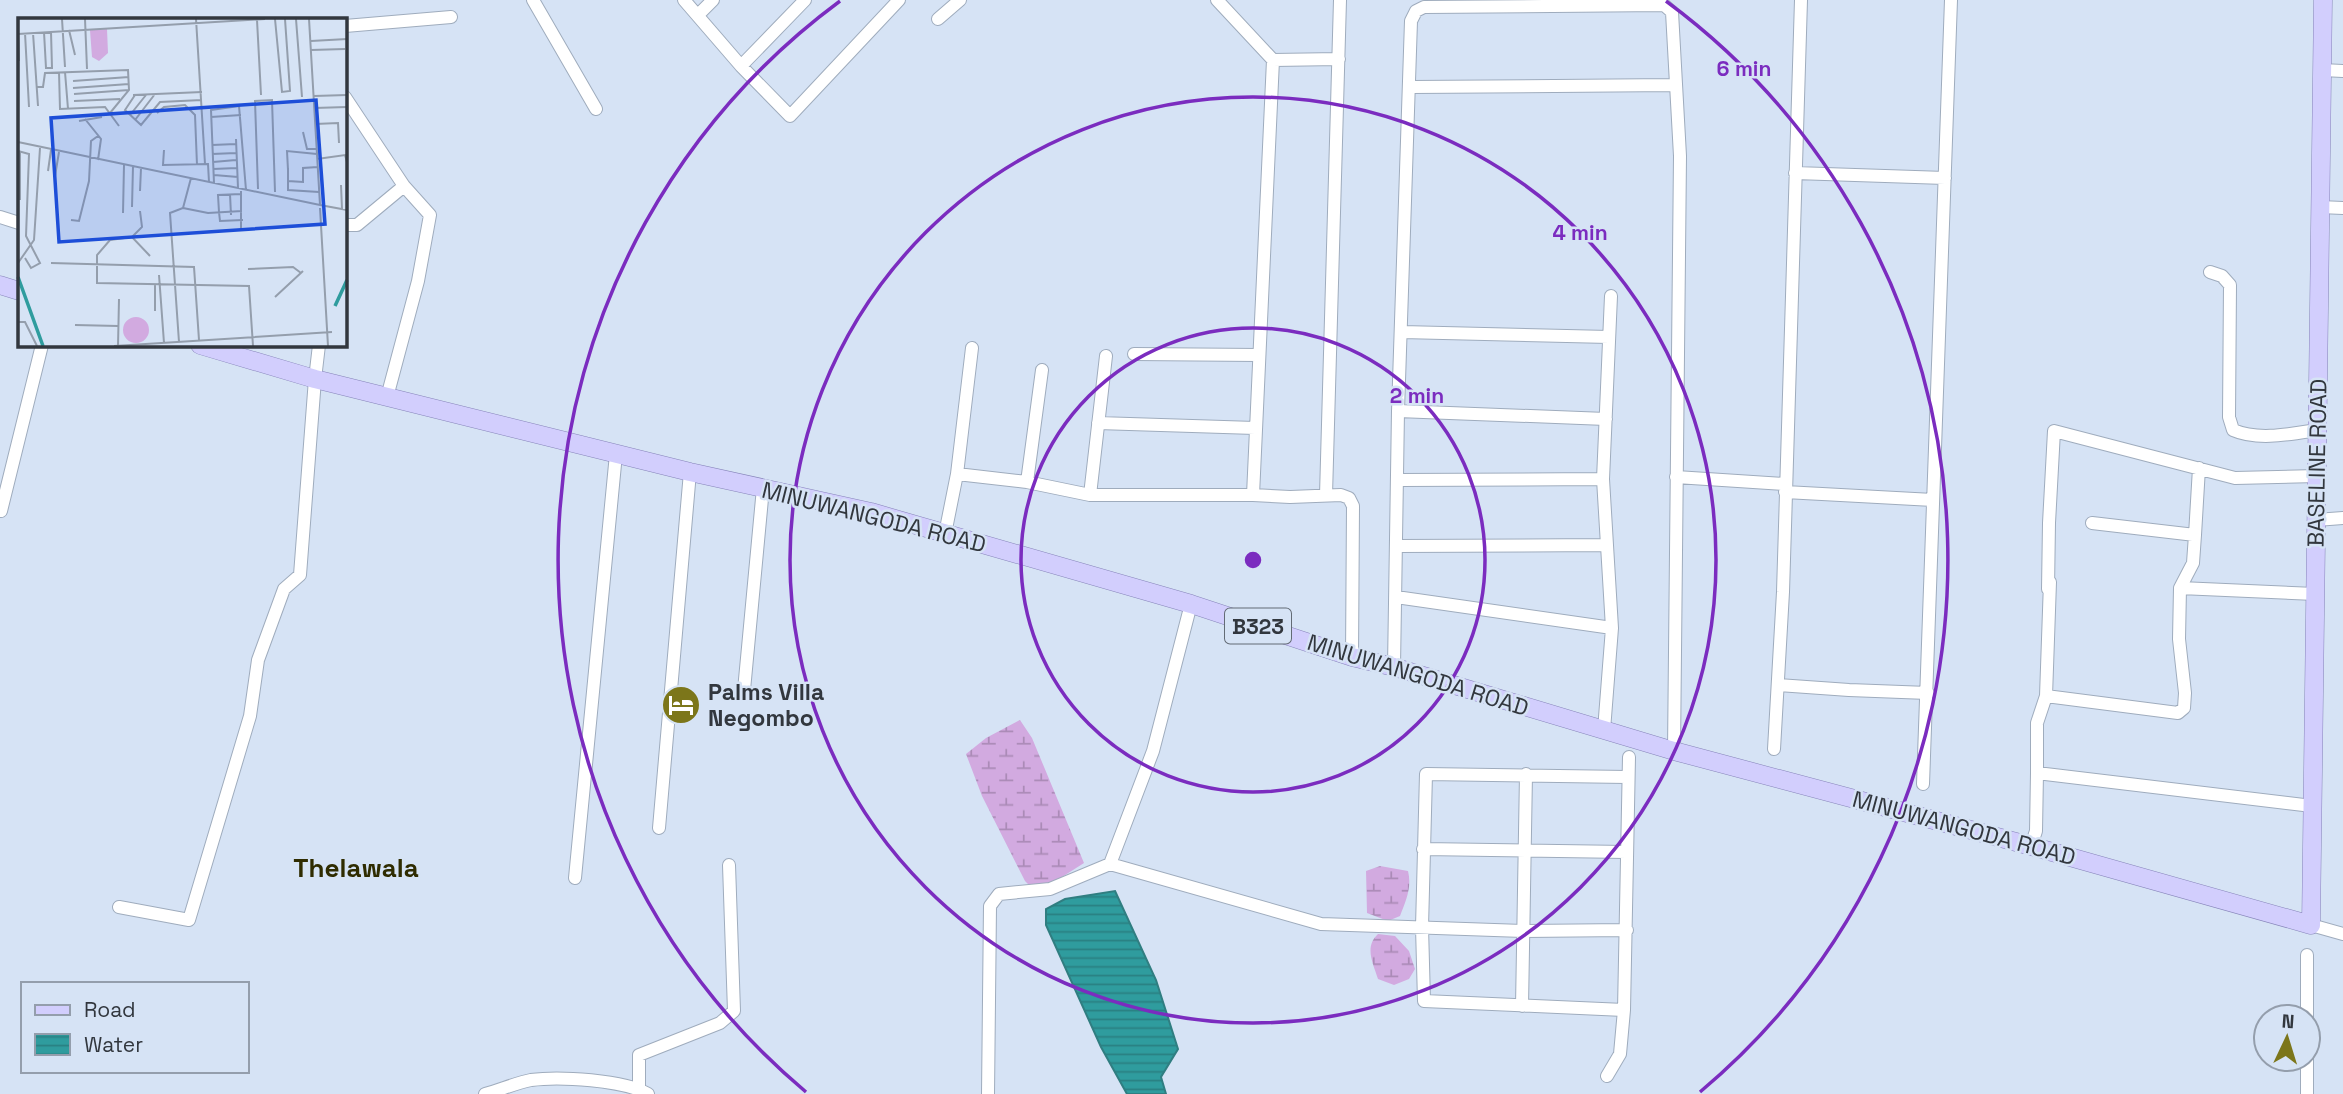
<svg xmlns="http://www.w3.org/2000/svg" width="2343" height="1094" font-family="'Space Grotesk',sans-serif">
	<defs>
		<pattern id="wetland-marsh" width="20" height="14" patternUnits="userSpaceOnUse" patternTransform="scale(1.75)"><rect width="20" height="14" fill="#d2aae0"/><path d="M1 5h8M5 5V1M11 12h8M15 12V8" fill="none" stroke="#ab8bb7"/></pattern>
		<pattern id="water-rules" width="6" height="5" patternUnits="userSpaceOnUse" patternTransform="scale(1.75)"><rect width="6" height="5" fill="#2f9c9e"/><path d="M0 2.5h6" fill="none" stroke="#298082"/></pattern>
	</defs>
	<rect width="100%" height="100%" fill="#d6e3f5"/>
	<path fill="url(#wetland-marsh)" d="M 1020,720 L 1032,738 L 1084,863 L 1062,877 L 1059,884 L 1028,884 L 1025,881 L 982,796 L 966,754 L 986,738 Z
		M 1380,866 L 1408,871 C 1412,887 1406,901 1400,916 L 1388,921 L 1367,913 L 1366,871 Z
		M 1378,934 L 1395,936 L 1409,951 L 1415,969 L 1409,979 L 1394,985 L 1378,979 C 1373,963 1364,947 1378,934 Z"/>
	<path fill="url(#water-rules)" stroke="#307e81" stroke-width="2" d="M 1115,891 L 1156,980 L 1178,1049 L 1161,1077 L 1166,1094 L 1127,1094 L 1101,1047 L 1046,925 L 1046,909 L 1065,899 Z"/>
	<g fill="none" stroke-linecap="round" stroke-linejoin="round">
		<defs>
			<path id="street" d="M 533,0 L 596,109
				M 684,0 L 741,66 L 790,116 L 899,0
				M 1217,0 L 1273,60 L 1253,495
				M 698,15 L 713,0
				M 938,19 L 960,0
				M 345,26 L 451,17
				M 1273,60 L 1339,59
				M 741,66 L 805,0
				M 2322,70 L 2343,71
				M 1411,87 L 1674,85
				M 345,97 L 404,186 L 430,215 L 418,281 L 387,397
				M 1795,173 L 1945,178
				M 2320,207 L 2343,208
				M 0,217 L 19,223
				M 345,225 L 357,225 L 404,186
				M 2210,272 L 2222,276 L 2230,285 L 2229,417 L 2233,430 C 2258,441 2291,434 2317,430
				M 1402,332 L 1609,337
				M 972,348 L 957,474 L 1027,482 L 1090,495 L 1253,495 L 1290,497 L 1341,495 L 1349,498 L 1353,506 L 1352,657
				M 1134,354 L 1259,355
				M 1398,411 L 1606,419
				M 1098,423 L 1255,428
				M 1676,477 L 1785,484
				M 1399,480 L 1603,479
				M 1027,482 L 1042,370
				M 1785,492 L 1933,500
				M 1090,495 L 1106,356
				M 1326,495 L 1340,0
				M 1,511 L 42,345
				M 2316,520 L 2343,518
				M 2092,523 L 2195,535 L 2199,468
				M 945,534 L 957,474
				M 1397,546 L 1607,545
				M 2050,582 L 2046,696 L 2178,713 L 2184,708 L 2185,693 L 2179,639 L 2180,588 L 2315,594
				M 2180,588 L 2193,563 L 2195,535
				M 2048,589 L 2049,523 L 2054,431 L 2235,478 L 2317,476
				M 1396,597 L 1612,628
				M 1394,667 L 1398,411 L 1411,21 L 1416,11 L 1424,7 L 1664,5 L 1672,12 L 1680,156 L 1674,751
				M 1778,685 L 1849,690 L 1928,693
				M 744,690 L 763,488
				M 2046,696 L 2037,723 L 2037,773 L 2312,806
				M 1604,730 L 1612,628 L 1603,479 L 1611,296
				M 1774,749 L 1783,592 L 1801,0
				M 1923,784 L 1951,0
				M 659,828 L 690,472
				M 2031,846 L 2036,831 L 2037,773
				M 1423,849 L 1626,852
				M 1110,864 L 1321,924 L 1523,931 L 1627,930
				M 575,878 L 616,454
				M 119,907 L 189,920 L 250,716 L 258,660 L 284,589 L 300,575 L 315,379 L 319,345
				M 2311,925 L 2343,934
				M 2307,955 L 2307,1017
				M 1522,1006 L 1526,774
				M 1624,1010 L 1424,1001 L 1422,927 L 1426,774 L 1627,777
				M 2307,1059 L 2307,1094
				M 1607,1076 L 1620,1054 L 1624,1010 L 1629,757
				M 639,1088 L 639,1055 L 720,1023 L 734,1011 L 729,865
				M 485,1094 C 500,1090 516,1083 531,1080 C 559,1076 624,1080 648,1094
				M 988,1094 L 990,906 L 999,894 L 1050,889 L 1110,864 L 1153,751 L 1191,604"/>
			<path id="primary" d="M 0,285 L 19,291
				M 200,345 L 315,379 L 690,472 L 871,512 L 1191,604 L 1352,657 L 1394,667 L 1674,751 L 2031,846 L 2311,925 L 2323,0"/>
		</defs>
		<use href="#street" stroke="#9facbd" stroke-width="14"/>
		<use href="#primary" stroke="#8684b9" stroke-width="19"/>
		<use href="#street" stroke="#fff" stroke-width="12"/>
		<use href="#primary" stroke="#d2cefd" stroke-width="18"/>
	</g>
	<g fill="none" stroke="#7b2cbf" stroke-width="3.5">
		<circle cx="1253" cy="560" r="232"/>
		<circle cx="1253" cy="560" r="463"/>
		<path d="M806 1092A695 695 0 0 1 840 1M1666 1A695 695 0 0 1 1700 1092"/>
	</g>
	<defs>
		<symbol id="hotel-disc" viewBox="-11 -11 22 22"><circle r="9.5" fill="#7c761a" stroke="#d6e3f5"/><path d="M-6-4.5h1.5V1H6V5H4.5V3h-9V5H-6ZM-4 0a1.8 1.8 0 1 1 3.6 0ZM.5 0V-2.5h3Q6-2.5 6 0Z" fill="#fff"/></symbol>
	</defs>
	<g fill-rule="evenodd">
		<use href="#hotel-disc" x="659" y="683" width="44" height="44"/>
	</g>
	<g text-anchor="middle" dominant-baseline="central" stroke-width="5" stroke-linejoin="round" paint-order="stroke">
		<rect fill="#d6e3f5" stroke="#636b75" stroke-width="2" x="1225" y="608.5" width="66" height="35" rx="5"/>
		<g font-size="21" font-weight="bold" fill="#32373e">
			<text x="1258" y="626">B323</text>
		</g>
		<g font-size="23" fill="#32373e" stroke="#d6e3f5">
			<text transform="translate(2317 463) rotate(-89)">BASELINE ROAD</text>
			<text transform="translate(874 517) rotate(14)">MINUWANGODA ROAD</text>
			<text transform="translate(1418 675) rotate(17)">MINUWANGODA ROAD</text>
			<text transform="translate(1964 828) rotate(15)">MINUWANGODA ROAD</text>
		</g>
		<g font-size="23" font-weight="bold" fill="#32373e" stroke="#d6e3f5" text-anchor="start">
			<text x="708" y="692">Palms Villa<tspan x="708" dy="26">Negombo</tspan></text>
		</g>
		<g font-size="26" font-weight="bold" fill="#2f2c01" stroke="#d6e3f5">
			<text x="356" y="868">Thelawala</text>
		</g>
	</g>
	<g transform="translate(18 18)">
		<rect width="329" height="329" fill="#d6e3f5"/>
		<path d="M 89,11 L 90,35 L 81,43 L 74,39 L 72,12 ZM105 312a13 13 0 1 1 26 0a13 13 0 1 1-26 0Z" fill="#d2aae0"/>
		<path fill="none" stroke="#2f9c9e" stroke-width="3.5" d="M 0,259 L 25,328M 317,288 L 329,262"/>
		<path fill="none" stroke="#949eac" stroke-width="2" d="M 44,1 L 47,49M 67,1 L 69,51M 178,1 L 187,146M 257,1 L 264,74 L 272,73 L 267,1M 278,1 L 284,79M 239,2 L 243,77M 51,12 L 57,37M 26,14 L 28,50 L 34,50 L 33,14M 7,15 L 11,89M 15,15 L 20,88M 0,16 L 1,43M 0,16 L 247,1M 293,23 L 329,21M 293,32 L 327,31M 41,54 L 42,91 L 87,89 L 101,108M 47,54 L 50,91M 55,63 L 111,59M 19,69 L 25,69 L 27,55 L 110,52 L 111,72 L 92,95M 55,70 L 111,66M 56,76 L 111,72M 115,77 L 184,74M 117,77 L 107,92 L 123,107 L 142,84 L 184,82M 296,78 L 329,77M 56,83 L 102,81M 296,90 L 329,89M 139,95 L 146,89 L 167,87 L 177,97 L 179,147M 112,97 L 128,77M 193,99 L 223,97M 67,101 L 83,121 L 80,142M 117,102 L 137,76M 61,103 L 84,99M 297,106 L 320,105 L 321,125M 285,114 L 289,131 L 299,131M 218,121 L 220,170M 0,124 L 302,187 L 291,1M 194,127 L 218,126M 146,132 L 145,147 L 190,146 L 191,164M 0,133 L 11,136 L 8,218 L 22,245 L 13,250 L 7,240M 194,136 L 218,135M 299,141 L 327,137 L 329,144M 195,144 L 218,142M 270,150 L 270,163 L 285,164 L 285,150 L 300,149M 195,151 L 219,150M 270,152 L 269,133 L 299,136M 30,153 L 33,132M 196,157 L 220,159M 37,158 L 41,134M 270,163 L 270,172 L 301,174M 196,165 L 193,92 L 221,88 L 228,172M 323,167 L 324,191M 240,171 L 237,83 L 254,82 L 257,174M 122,173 L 123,150M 223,173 L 223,210M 212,176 L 213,197M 223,176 L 200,177 L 201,194 L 202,203 L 225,202M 2,182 L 2,134M 302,187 L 329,192M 114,189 L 115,148M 165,190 L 190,195 L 224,193M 302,190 L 310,328M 105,195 L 106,147M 53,202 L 61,203 L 71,163 L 73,123 L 80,118M 114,219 L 124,209 L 122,193M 132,238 L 114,219 L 92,222 L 79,237 L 79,265 L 231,268 L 235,328M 0,245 L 16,222 L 22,130M 33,245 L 176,249 L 181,322M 230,251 L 275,249 L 283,255M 141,257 L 146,325M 257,279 L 285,253M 137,293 L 137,267M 0,304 L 7,304 L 19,328M 57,307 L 100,308M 161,324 L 152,195 L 165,190 L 173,160M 96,328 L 314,314M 100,328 L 101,281"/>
		<path fill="#1d4ed8" fill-opacity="0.15" stroke="#1d4ed8" stroke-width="3.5" d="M 298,82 L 307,206 L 41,224 L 33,100 Z"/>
		<rect width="329" height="329" fill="none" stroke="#32373e" stroke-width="3.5"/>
	</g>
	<circle cx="1253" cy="560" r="10" fill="#7b2cbf" stroke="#d6e3f5" stroke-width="3.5"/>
	<g font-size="21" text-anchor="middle" font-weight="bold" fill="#7b2cbf" stroke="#d6e3f5" stroke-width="5" stroke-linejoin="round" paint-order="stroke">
		<text x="1744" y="76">6 min</text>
		<text x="1580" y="240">4 min</text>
		<text x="1417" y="403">2 min</text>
	</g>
	<rect x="21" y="982" width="228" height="91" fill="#d6e3f5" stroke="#949eac" stroke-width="2"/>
	<rect x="35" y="1005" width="35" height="10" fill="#d2cefd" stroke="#949eac" stroke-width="2"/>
	<text x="84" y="1017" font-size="21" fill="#32373e">Road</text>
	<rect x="35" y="1034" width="35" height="21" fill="url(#water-rules)" stroke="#949eac" stroke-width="2"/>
	<text x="84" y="1052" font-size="21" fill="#32373e">Water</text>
	<g transform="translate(2287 1038) rotate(4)"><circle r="33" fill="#d6e3f5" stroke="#949eac" stroke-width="2"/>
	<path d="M0-5L12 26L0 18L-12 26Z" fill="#7c761a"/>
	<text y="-10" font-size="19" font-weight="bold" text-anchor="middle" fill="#32373e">N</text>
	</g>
</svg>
